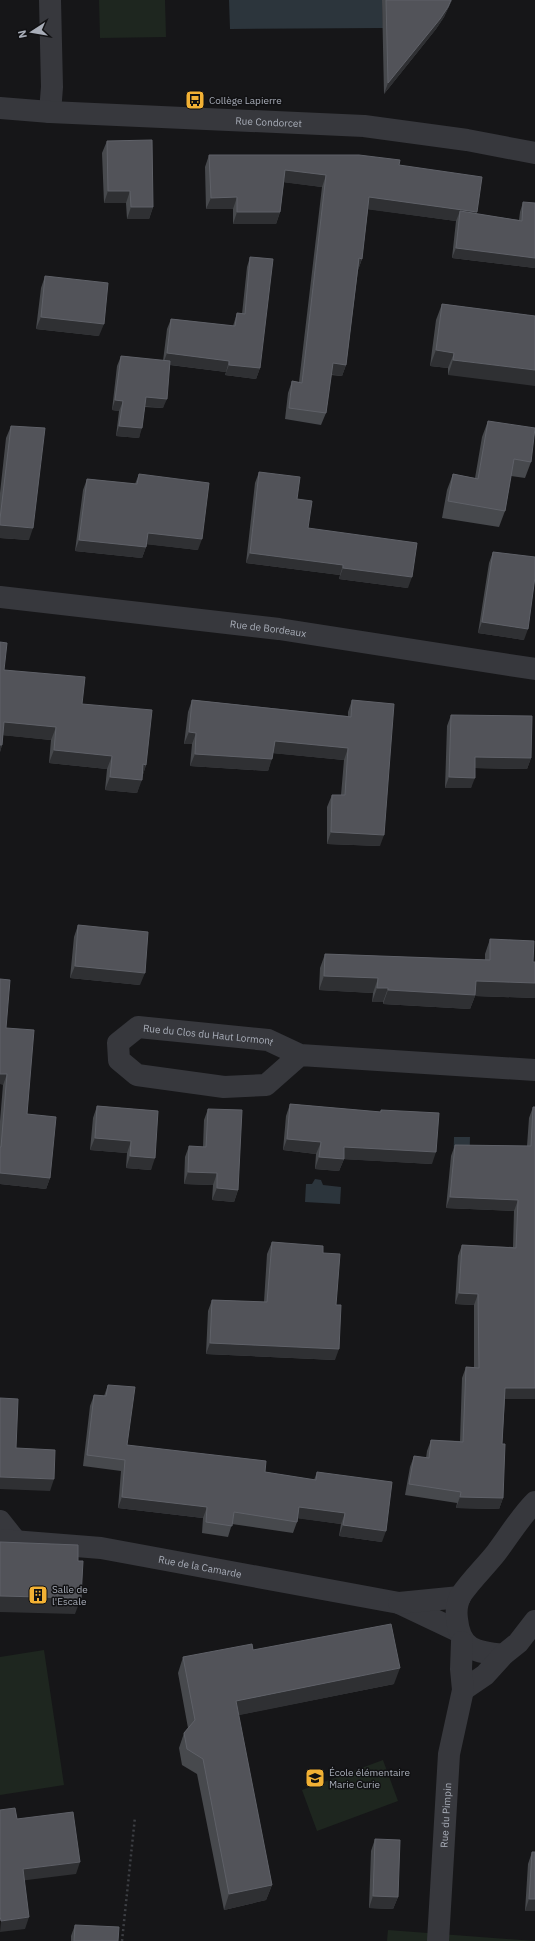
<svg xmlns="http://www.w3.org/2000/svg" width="535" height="1941" font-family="'IBM Plex Sans',sans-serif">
	<rect width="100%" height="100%" fill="#161618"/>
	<path fill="#1e261f" d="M 99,0 L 165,0 L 166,37 L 100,38 Z
		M 44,1650 L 64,1785 L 0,1795 L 0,1657 Z
		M 383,1760 L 398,1801 L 317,1831 L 302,1790 Z
		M 388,1930 L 535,1941 L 387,1941 Z"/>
	<path fill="#2c353c" d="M 229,0 L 382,0 L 383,28 L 230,29 Z
		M 454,1137 L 470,1137 L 469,1173 L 453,1173 Z
		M 315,1179 L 321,1180 L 323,1185 L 341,1187 L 340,1204 L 305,1202 L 306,1184 L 312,1184 Z"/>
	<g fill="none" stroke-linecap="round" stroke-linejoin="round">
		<path stroke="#3d3f44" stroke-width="2.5" stroke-dasharray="2 3" stroke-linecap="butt" d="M 122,1941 L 135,1817"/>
		<g stroke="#37383d" stroke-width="22">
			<path d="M 50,0 L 52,87 L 50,112"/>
			<path id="s1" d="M 0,108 L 50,112 L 364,126 L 467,140 L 535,153"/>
			<path id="s2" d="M 0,597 L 279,629 L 535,669"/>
			<path id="s3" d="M 300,1055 L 266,1085 L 224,1087 L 137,1075 L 119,1060 L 118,1043 L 138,1027 L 268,1040 L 300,1055 L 535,1070"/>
			<path d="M 0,1521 L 15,1540"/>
			<path id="s4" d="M 0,1540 L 101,1548 L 399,1603 L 458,1631"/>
			<path d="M 399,1603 L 460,1597"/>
			<path d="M 503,1655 C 476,1652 460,1650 457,1619 C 456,1612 457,1602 461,1595 C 471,1580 485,1567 496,1553 C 509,1536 520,1517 535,1502"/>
			<path d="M 463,1690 L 485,1675 L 503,1655 L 518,1643 L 535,1621"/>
			<path id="s5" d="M 438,1941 L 449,1754 L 463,1690 L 461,1669 L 462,1642"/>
		</g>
	</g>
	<path fill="#47494d" d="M 382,0 L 452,0 L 444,17 L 436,29 L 384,94 Z
		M 107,141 L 153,207 L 149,219 L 127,219 L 126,203 L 104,203 L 102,153 Z
		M 209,155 L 399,165 L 476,214 L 519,220 L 520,212 L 523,202 L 535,268 L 452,258 L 456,221 L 368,209 L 362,259 L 358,270 L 346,365 L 342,376 L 331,375 L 326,413 L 321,425 L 285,419 L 288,393 L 292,381 L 299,382 L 322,187 L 284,182 L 280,212 L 276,224 L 233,224 L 233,209 L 206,209 L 205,167 Z
		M 250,257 L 260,368 L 256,379 L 225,375 L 226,372 L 170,365 L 163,408 L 145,407 L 139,438 L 116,436 L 119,411 L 112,410 L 117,366 L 121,356 L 163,361 L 167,329 L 171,319 L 233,326 L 237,313 L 242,314 L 247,267 Z
		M 45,276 L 99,336 L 36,329 L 41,288 Z
		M 442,304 L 535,316 L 448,375 L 448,368 L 430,366 L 436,320 Z
		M 488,421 L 531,462 L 525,478 L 511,476 L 505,511 L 499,527 L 442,518 L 447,490 L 453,474 L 475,478 L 482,437 Z
		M 11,426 L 29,540 L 0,538 L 0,493 L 6,438 Z
		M 259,472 L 297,499 L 308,528 L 408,588 L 339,579 L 340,575 L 246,563 L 255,483 Z
		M 139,474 L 198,550 L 147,544 L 146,547 L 142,558 L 75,551 L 83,490 L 87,479 L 135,484 Z
		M 493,552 L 524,640 L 478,633 L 489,563 Z
		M 0,642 L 4,670 L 82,704 L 146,765 L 137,793 L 105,790 L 107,769 L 49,763 L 51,740 L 3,735 L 2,745 L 0,752 Z
		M 192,700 L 348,716 L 348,712 L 352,700 L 380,846 L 327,844 L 327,807 L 332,795 L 341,795 L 344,760 L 273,753 L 268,771 L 190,766 L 192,744 L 184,744 L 188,712 Z
		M 451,715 L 531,758 L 527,769 L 475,768 L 471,788 L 445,788 L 447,726 Z
		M 78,925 L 140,985 L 70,978 L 74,937 Z
		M 490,939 L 533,962 L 535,962 L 535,998 L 475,996 L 470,1009 L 383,1004 L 383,1002 L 372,1002 L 373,993 L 319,990 L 320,968 L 325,954 L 485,960 L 485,954 Z
		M 6,1028 L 27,1114 L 50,1178 L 46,1189 L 0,1184 L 0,1121 L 3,1085 Z
		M 290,1104 L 380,1112 L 381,1110 L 432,1164 L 344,1159 L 339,1171 L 315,1169 L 316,1154 L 283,1150 L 286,1116 Z
		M 97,1106 L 158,1111 L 151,1170 L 126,1168 L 127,1153 L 90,1150 L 93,1118 Z
		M 533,1107 L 535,1107 L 535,1399 L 505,1399 L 502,1444 L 503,1498 L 499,1509 L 456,1508 L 457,1503 L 405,1495 L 410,1467 L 414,1456 L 426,1458 L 427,1451 L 431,1440 L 460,1441 L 462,1378 L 466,1367 L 474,1367 L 474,1305 L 455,1304 L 458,1256 L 462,1245 L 513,1247 L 514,1211 L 446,1208 L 451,1156 L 455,1145 L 527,1146 L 529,1118 Z
		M 208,1109 L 238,1190 L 234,1202 L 212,1200 L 213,1185 L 184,1184 L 185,1157 L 189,1146 L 203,1147 L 204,1120 Z
		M 272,1242 L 323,1253 L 336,1305 L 335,1360 L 206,1354 L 208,1311 L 212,1300 L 264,1302 L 267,1254 Z
		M 108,1385 L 127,1445 L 265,1472 L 314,1480 L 317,1472 L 382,1542 L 339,1536 L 341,1524 L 298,1518 L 297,1522 L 293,1533 L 232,1524 L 228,1537 L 202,1533 L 203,1518 L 118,1508 L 121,1471 L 83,1466 L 90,1406 L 94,1395 L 104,1396 Z
		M 253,1650 L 394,1684 L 238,1715 L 272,1885 L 266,1900 L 224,1910 L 197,1774 L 182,1765 L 179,1748 L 184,1733 L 188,1728 L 178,1673 L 183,1657 Z
		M 375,1839 L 398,1897 L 393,1909 L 369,1908 L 371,1851 Z
		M 532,1852 L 535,1911 L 525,1911 L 528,1864 Z
		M 75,1925 L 118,1941 L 71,1941 L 71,1936 Z"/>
	<path fill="#2f3033" d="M 451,0 L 452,0 L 444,17 L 436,29 L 384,94 L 388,83 Z
		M 285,170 L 326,175 L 322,187 L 281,182 Z
		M 108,191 L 130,191 L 126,203 L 104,203 Z
		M 237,197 L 233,209 L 206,209 L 211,198 Z
		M 369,197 L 477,212 L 473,223 L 460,211 L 456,221 L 365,209 Z
		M 131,207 L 153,207 L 149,219 L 127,219 Z
		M 237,212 L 280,212 L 276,224 L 233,224 Z
		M 456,248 L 535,258 L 535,268 L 452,258 Z
		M 359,258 L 362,259 L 358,270 Z
		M 41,317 L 104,324 L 99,336 L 36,329 Z
		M 436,350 L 454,353 L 448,368 L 430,366 Z
		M 167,353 L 229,361 L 226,372 L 163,364 Z
		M 453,360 L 535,370 L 535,386 L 448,375 Z
		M 333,363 L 346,365 L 342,376 L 329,374 Z
		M 229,365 L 260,368 L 256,379 L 225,375 Z
		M 146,397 L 167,399 L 163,408 L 142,406 Z
		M 115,400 L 123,401 L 119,411 L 112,410 Z
		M 119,426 L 142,428 L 139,438 L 116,436 Z
		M 0,525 L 33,528 L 29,540 L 0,538 Z
		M 148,533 L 202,539 L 198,550 L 144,544 Z
		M 79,540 L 146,547 L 142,558 L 75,551 Z
		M 250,553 L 343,565 L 340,575 L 246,563 Z
		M 343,568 L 412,577 L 408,588 L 339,579 Z
		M 482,622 L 528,629 L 524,640 L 478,633 Z
		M 4,722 L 56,727 L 51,740 L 0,735 Z
		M 189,732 L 196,733 L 192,744 L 184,744 Z
		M 275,741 L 348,748 L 344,760 L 271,753 Z
		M 0,745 L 2,745 L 0,752 Z
		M 54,750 L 112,756 L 107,769 L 49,763 Z
		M 195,754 L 272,759 L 268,771 L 190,766 Z
		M 475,757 L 531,758 L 527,769 L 472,768 Z
		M 143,764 L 146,765 L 142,778 Z
		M 110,777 L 142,780 L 137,793 L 105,790 Z
		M 449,777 L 475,778 L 471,788 L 445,788 Z
		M 331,832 L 384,835 L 380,846 L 327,844 Z
		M 75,966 L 145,973 L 140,985 L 70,978 Z
		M 324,976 L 378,978 L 373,993 L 319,990 Z
		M 476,981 L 535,983 L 535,998 L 475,996 L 470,1009 L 383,1004 L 388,990 Z
		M 377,988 L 388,988 L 383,1002 L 372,1002 Z
		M 0,1074 L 7,1074 L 3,1085 L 0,1084 Z
		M 95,1138 L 131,1141 L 127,1153 L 90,1150 Z
		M 287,1139 L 321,1142 L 316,1154 L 283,1150 Z
		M 344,1147 L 436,1152 L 432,1164 L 340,1159 Z
		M 130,1156 L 155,1158 L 151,1170 L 126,1168 Z
		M 319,1157 L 344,1159 L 339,1171 L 315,1169 Z
		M 188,1172 L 217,1173 L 213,1185 L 184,1184 Z
		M 0,1173 L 50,1178 L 46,1189 L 0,1184 Z
		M 217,1188 L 238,1190 L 234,1202 L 212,1200 Z
		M 450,1197 L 518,1200 L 514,1211 L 446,1208 Z
		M 459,1293 L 478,1294 L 474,1305 L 455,1304 Z
		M 210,1343 L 339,1349 L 335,1360 L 206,1354 Z
		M 505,1388 L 535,1388 L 535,1399 L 501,1399 Z
		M 0,1477 L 54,1479 L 50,1491 L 0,1489 Z
		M 122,1497 L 207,1507 L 203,1518 L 118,1508 Z
		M 460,1497 L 503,1498 L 499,1509 L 456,1508 Z
		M 299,1507 L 345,1513 L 341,1524 L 295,1518 Z
		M 343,1525 L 386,1531 L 382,1542 L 339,1536 Z
		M 0,1596 L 81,1598 L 75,1614 L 0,1612 Z
		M 400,1668 L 394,1684 L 230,1717 L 236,1701 Z
		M 80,1862 L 76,1874 L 19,1881 L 23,1869 Z
		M 272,1885 L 266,1900 L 224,1910 L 229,1894 Z
		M 373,1896 L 398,1897 L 393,1909 L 369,1908 Z
		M 529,1899 L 535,1899 L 535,1911 L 525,1911 Z
		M 29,1917 L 25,1929 L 0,1932 L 1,1921 Z"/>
	<path fill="#525359" stroke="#5f6168" d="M 386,0 L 451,0 L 448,7 L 440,19 L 388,83 Z
		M 152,140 L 153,207 L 131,207 L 130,191 L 108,191 L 107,141 Z
		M 209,155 L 359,155 L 400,160 L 399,165 L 482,177 L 477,212 L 369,197 L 362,259 L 359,258 L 346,365 L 333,363 L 326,413 L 289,408 L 292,381 L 302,383 L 326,175 L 285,170 L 280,212 L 237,212 L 237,197 L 211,198 Z
		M 523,202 L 535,203 L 535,258 L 456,248 L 460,211 L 522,221 Z
		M 250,257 L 273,259 L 260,368 L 229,365 L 229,361 L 167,353 L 171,319 L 235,326 L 237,313 L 245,314 Z
		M 45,276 L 108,283 L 104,324 L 41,317 Z
		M 442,304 L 535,316 L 535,370 L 453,360 L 454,353 L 436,350 Z
		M 121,356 L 170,361 L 167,399 L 146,397 L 142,428 L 119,426 L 123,401 L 115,400 Z
		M 488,421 L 535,428 L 531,462 L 514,459 L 505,511 L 448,501 L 453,474 L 478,479 Z
		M 11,426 L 45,428 L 33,528 L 0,525 L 0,519 Z
		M 259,472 L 300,477 L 297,499 L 312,501 L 308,528 L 417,543 L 412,577 L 343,568 L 343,565 L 250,553 Z
		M 139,474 L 209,483 L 202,539 L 148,533 L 146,547 L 79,540 L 87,479 L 137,484 Z
		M 493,552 L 535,557 L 535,577 L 528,629 L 482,622 Z
		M 0,642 L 7,643 L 4,670 L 85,677 L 82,704 L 152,710 L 146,765 L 143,764 L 142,780 L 110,777 L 112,756 L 54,750 L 56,727 L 4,722 L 2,745 L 0,745 Z
		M 192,700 L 351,717 L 352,700 L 394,704 L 384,835 L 331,832 L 332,795 L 345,795 L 348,748 L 275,741 L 272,759 L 195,754 L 196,733 L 189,732 Z
		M 451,715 L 532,716 L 531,758 L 475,757 L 475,778 L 449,777 Z
		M 78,925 L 148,932 L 145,973 L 75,966 Z
		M 490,939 L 534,941 L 533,962 L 535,962 L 535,983 L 476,981 L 475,995 L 388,990 L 388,988 L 377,988 L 378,978 L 324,976 L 325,954 L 490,960 Z
		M 0,979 L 10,980 L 6,1028 L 34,1030 L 27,1114 L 56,1117 L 50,1178 L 0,1173 L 0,1147 L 1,1147 L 7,1074 L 0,1074 Z
		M 290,1104 L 381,1112 L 381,1110 L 439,1113 L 436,1152 L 344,1147 L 344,1159 L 319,1157 L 321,1142 L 287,1139 Z
		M 97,1106 L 158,1111 L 155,1158 L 130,1156 L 131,1141 L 95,1138 Z
		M 533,1107 L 535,1107 L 535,1388 L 505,1388 L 502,1444 L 505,1444 L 503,1498 L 460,1497 L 461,1492 L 409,1484 L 414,1456 L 429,1458 L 431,1440 L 463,1442 L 466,1367 L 479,1368 L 478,1294 L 459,1293 L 462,1245 L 516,1248 L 518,1200 L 450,1197 L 455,1145 L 531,1146 Z
		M 208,1109 L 242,1110 L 238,1190 L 217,1188 L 217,1173 L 188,1172 L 189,1146 L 206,1147 Z
		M 272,1242 L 323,1246 L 323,1253 L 340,1254 L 336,1305 L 341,1305 L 339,1349 L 210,1343 L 212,1300 L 267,1302 Z
		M 108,1385 L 135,1387 L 127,1445 L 266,1461 L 265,1472 L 316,1480 L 317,1472 L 392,1482 L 386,1531 L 343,1525 L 345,1513 L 299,1507 L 297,1522 L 234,1512 L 232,1526 L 206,1522 L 207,1507 L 122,1497 L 125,1460 L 87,1455 L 94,1395 L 106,1396 Z
		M 0,1398 L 18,1399 L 16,1448 L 55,1450 L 54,1479 L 0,1477 Z
		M 0,1542 L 78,1545 L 78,1561 L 83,1561 L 81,1598 L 0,1596 Z
		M 391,1624 L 400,1668 L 236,1701 L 272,1885 L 229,1894 L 203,1759 L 187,1749 L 184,1733 L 195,1720 L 183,1657 L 252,1644 L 253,1650 Z
		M 15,1808 L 17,1819 L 73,1812 L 80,1862 L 23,1869 L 29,1917 L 1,1921 L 0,1916 L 0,1810 Z
		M 375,1839 L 400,1840 L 398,1897 L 373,1896 Z
		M 532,1852 L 535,1852 L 535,1899 L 529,1899 Z
		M 75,1925 L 119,1927 L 118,1941 L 74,1941 Z"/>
	<defs>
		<symbol id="bus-square" viewBox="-11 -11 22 22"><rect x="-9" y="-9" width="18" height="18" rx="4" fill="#f2b134" stroke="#111113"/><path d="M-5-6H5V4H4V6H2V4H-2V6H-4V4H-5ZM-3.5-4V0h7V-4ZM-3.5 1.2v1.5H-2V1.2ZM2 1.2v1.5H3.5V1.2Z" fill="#111"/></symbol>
		<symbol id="building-square" viewBox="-11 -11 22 22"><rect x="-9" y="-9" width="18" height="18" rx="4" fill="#f2b134" stroke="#111113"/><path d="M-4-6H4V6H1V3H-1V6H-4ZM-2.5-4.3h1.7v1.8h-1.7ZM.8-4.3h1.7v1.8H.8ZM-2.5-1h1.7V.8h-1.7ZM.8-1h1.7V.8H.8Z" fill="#111"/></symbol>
		<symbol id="school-square" viewBox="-11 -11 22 22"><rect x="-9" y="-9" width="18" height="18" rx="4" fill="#f2b134" stroke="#111113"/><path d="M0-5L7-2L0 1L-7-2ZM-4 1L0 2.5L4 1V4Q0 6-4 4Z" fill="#111"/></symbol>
	</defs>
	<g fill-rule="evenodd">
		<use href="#bus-square" x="184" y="89" width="22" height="22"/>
		<use href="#building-square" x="27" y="1584" width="22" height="22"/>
		<use href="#school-square" x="304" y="1767" width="22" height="22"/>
	</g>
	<g text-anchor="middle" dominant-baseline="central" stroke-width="3" stroke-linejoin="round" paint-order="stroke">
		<g font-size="10" fill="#a8adb8" stroke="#111113" text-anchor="start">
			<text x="209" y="100">Collège Lapierre</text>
			<text x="52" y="1589">Salle de<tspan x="52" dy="12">l'Escale</tspan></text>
			<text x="329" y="1772">École élémentaire<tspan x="329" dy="12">Marie Curie</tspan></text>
		</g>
		<g font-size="10" fill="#a8adb8" stroke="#111113">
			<text stroke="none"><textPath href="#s1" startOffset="269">Rue Condorcet</textPath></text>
			<text stroke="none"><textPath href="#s2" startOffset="270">Rue de Bordeaux</textPath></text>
			<text stroke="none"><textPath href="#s3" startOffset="312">Rue du Clos du Haut Lormont</textPath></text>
			<text stroke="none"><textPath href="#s4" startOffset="202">Rue de la Camarde</textPath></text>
			<text stroke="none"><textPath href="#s5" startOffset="126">Rue du Pimpin</textPath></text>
		</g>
	</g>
	<g transform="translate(32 32) rotate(258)" stroke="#111113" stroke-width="3" paint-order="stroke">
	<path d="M0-3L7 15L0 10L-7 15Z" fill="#a8adb8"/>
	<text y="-6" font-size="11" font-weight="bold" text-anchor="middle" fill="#a8adb8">N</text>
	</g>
</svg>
